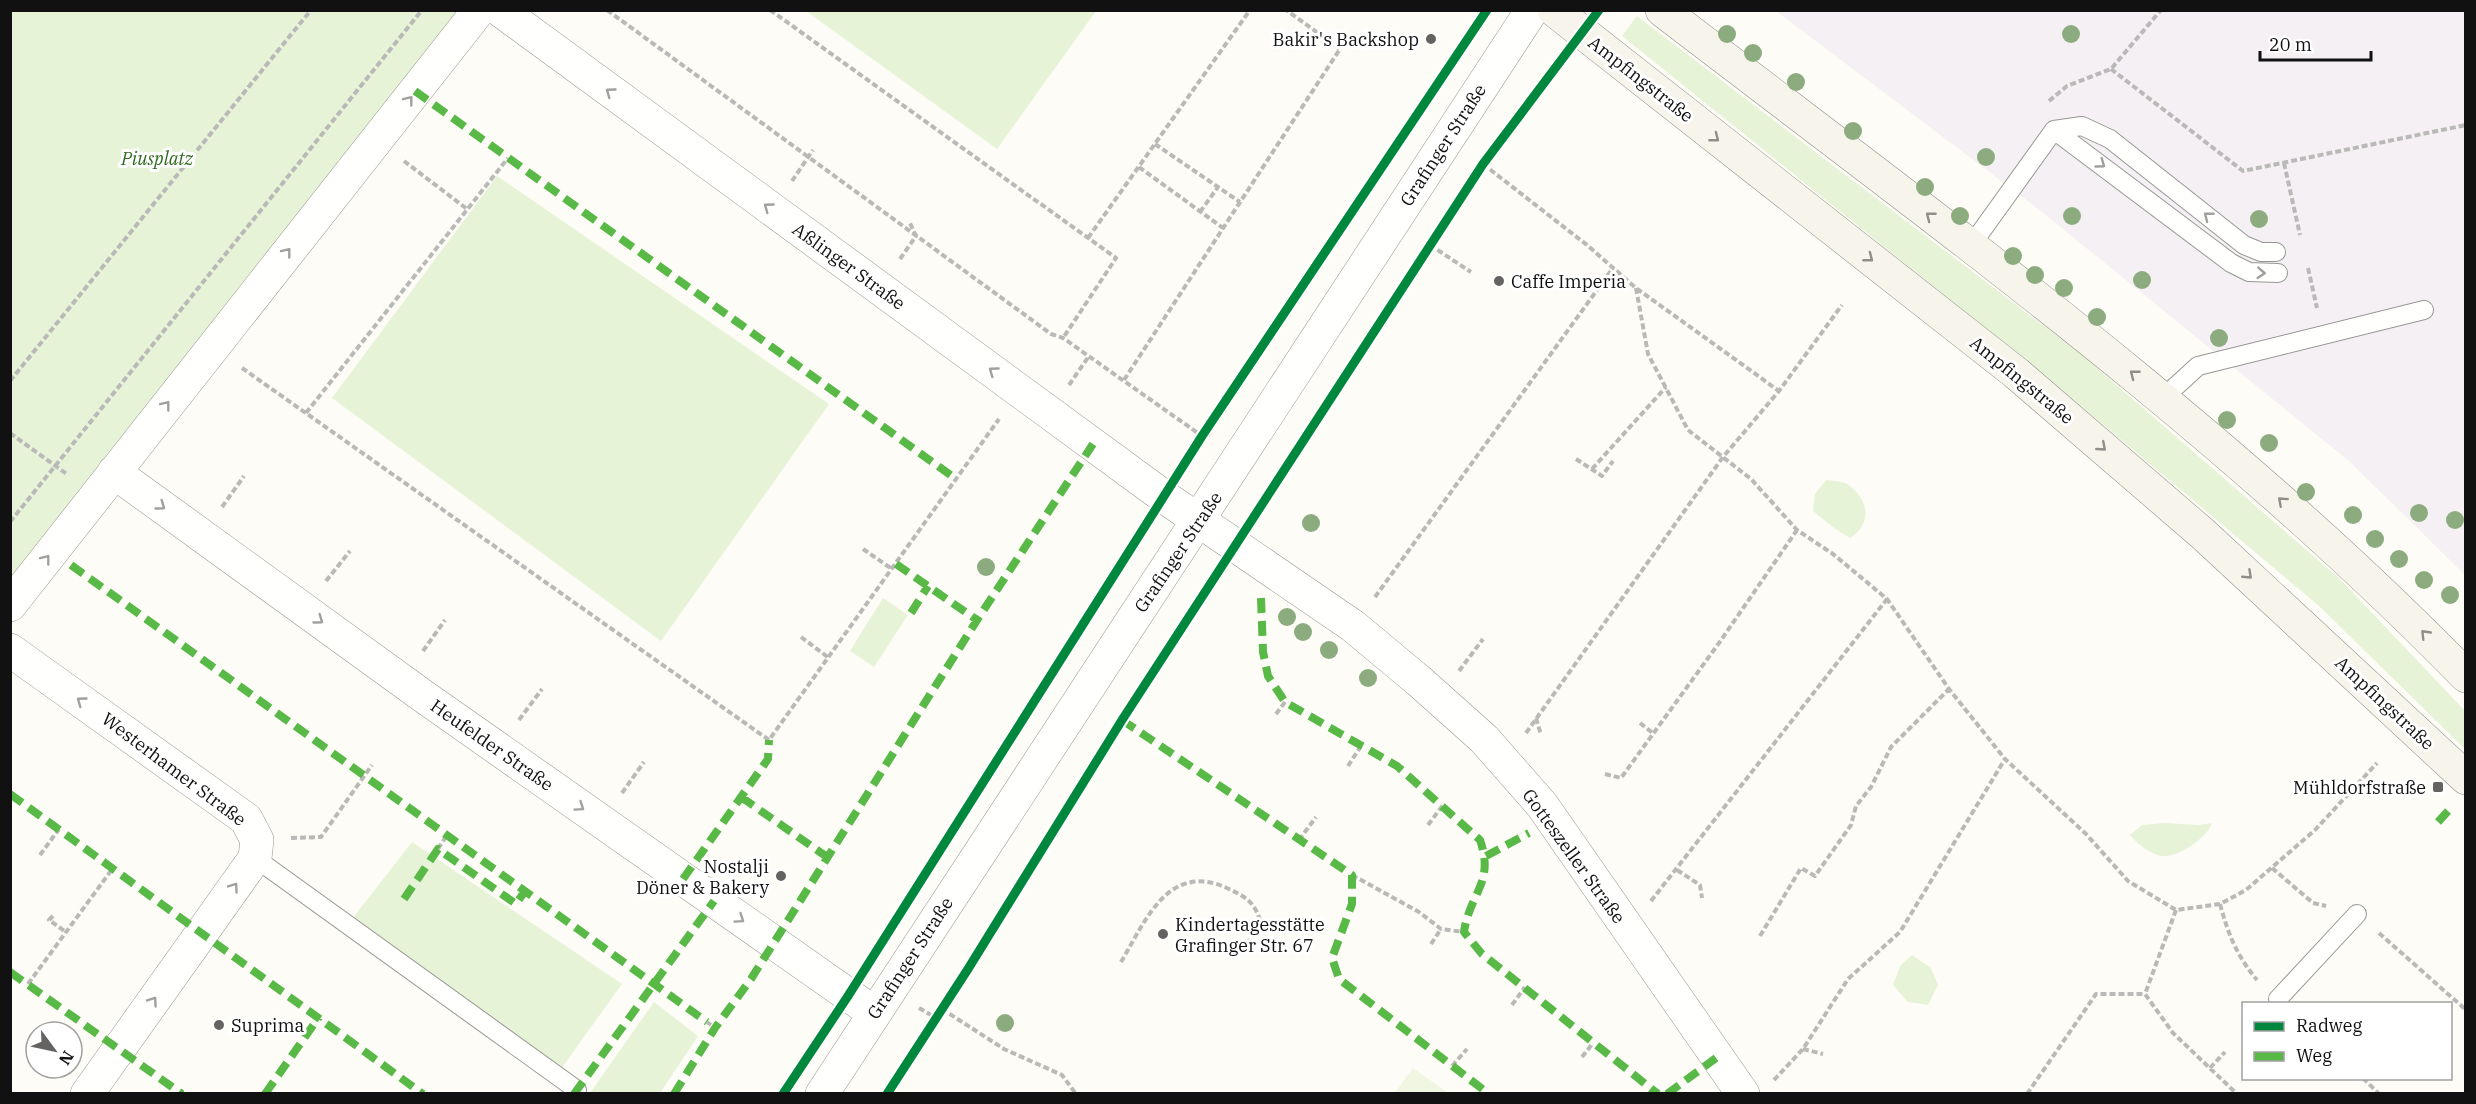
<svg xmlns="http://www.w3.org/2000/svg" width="2476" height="1104" font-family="'IBM Plex Serif',serif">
	<rect width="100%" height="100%" fill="#fdfcf7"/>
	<path fill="#f5f0f3" d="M 1776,11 L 2465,11 L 2465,575 L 2349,461 L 2037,208 Z"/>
	<path fill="#e7f3d7" d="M 11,11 L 457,11 L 11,584 Z
		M 806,11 L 1096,11 L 997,149 Z
		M 1637,16 L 2082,355 L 2341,580 L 2465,711 L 2465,749 L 2318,605 L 2051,381 L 1622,36 Z
		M 497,176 L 829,404 L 661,641 L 332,398 Z
		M 1826,480 C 1833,481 1844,481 1850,486 C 1869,501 1872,524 1850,538 L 1834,528 L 1813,511 L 1815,494 Z
		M 883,598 L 908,615 L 874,667 L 850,651 Z
		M 2164,823 L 2199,825 L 2212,823 C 2208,837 2178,858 2162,856 C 2152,855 2136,843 2130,835 L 2142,825 Z
		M 412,842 L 622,984 L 553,1080 L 342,932 Z
		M 1912,955 L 1931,968 L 1938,985 L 1928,1005 L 1908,1002 L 1893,985 L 1900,966 Z
		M 654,1002 L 698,1036 L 660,1093 L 590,1093 Z"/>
	<path fill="#f0f6e1" d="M 1413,1068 L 1448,1093 L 1395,1093 Z"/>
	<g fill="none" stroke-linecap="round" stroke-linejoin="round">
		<defs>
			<path id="service" d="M 2054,130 L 2231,263 L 2249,272 L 2278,273
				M 1970,247 L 2054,130 L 2082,126 L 2110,139 L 2244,245 L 2261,252 L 2276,252
				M 2163,398 L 2198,366 L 2424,310
				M 255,858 L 577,1090
				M 2278,999 L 2357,914"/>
			<path id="minor" d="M 500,10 L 1163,496 L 1353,626 L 1419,681 L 1484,739 L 1542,805 L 1743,1094
				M 114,472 L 423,696 L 874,1013
				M 10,605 L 479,10
				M 10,650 L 246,819 L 257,840 L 255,858 L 87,1094
				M 822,1094 L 1532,10"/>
			<path id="secondary" d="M 1554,10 L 2016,373 L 2203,534 L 2466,778
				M 1662,10 C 1938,222 2222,426 2466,676"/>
		</defs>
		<use href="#service" stroke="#979795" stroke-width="20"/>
		<use href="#minor" stroke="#979795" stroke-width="34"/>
		<use href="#secondary" stroke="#8e8d8b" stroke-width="34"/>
		<path stroke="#b9b9b8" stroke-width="4" stroke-dasharray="6 3" stroke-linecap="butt" d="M 607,10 L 1051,334 L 1063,338 L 1202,436
			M 770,10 L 1116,258 L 1063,338
			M 2111,69 L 2243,171 L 2466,125
			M 2049,101 L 2067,86 L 2111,69 L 2161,10
			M 1155,144 L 1240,202
			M 404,161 L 467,209
			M 2284,163 L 2300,235
			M 1483,164 L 1587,245 L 1636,288 L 1779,391
			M 1139,167 L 1223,228
			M 792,181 L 813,150
			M 1200,212 L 1218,187
			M 1088,238 L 1250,10
			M 1430,245 L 1471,272
			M 900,259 L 916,236 L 909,221
			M 2308,268 L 2317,308
			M 1636,288 L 1648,354 L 1688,430 L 1751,479 L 1797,530 L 1833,554 L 1887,599 L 1949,689 L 2005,759 L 2086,834 L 2128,881 L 2176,910 L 2220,904 L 2246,890 L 2315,830 L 2377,763
			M 242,368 L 769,740 L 999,419
			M 1124,380 L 1340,49 L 1286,10
			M 10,381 L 311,10
			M 1069,385 L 1089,356
			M 306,413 L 508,158
			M 10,433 L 68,475
			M 1576,459 L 1602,476 L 1613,461
			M 1592,469 L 1666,387
			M 222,507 L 244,476
			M 10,522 L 422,10
			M 863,549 L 892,569
			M 326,581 L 350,551
			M 1375,597 L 1613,268
			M 801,637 L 829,658
			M 423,651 L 445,620
			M 1459,671 L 1483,639
			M 1276,714 L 1285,702
			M 1536,718 L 1541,735
			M 519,720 L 542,689
			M 1640,723 L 1654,734
			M 1526,733 L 1723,457 L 1779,391 L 1842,305
			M 1348,766 L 1361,746
			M 1605,774 L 1621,778 L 1719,643 L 1797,530
			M 622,793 L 644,762
			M 1428,825 L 1443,805
			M 291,838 L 321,837 L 372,765
			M 1299,840 L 1316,817
			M 438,849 L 447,835
			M 40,855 L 59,829
			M 2272,868 L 2313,903 L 2326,906
			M 1677,870 L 1700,885 L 1702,898
			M 1352,875 L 1419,912 L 1441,929 L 1464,932
			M 1651,901 L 1887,599
			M 2220,904 C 2228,934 2237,956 2257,980
			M 2176,910 L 2145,994 L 2173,1033 L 2237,1094
			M 53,916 L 49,920 L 66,932
			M 2379,933 L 2466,1010
			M 1760,936 L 1801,868 L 1815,876 L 1851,825 L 1856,806 L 1871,787 L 1891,747 L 1948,690
			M 1431,944 L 1441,929
			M 1121,962 C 1146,920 1169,860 1229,889 C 1246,897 1254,902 1260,920 L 1248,943
			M 28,984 L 113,868
			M 1512,1005 L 1525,987
			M 919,1008 L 936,1018
			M 942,1009 L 1004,1049 L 1062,1075 L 1076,1094
			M 707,1022 L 711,1025
			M 1803,1049 L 1823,1054
			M 1582,1057 L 1593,1043
			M 1452,1066 L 1467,1049
			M 2210,1068 L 2225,1052
			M 2363,1078 L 2379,1094
			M 1774,1080 L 1803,1049 L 1848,979 L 1900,932 L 2005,759
			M 2027,1094 L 2096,994 L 2145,994"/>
		<use href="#service" stroke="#fffffe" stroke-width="18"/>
		<use href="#minor" stroke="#fffffe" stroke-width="33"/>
		<use href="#secondary" stroke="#f6f4eb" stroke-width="33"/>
		<path stroke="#58b947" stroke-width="8" stroke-dasharray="15 8" stroke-linecap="butt" d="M 415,91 L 956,479
			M 896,564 L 977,620
			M 71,565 L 707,1022
			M 1261,598 L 1263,652 L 1268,676 L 1285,702 L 1397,766 L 1480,840 C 1495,883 1470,892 1464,932 L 1482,954 L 1658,1094
			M 911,613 L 928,586
			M 1122,720 L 1352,875 L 1352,904 L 1332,958 L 1339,979 L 1489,1094
			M 10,794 L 423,1094
			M 741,797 L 827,857
			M 2438,822 L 2448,811
			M 1486,856 L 1529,833
			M 683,879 L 768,759 L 769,740
			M 404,899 L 438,849 L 516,904 L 525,891
			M 10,972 L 182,1094
			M 265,1094 L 319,1017
			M 574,1094 L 714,901
			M 674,1094 L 715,1028 L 751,979 L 977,620 L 1093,444
			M 1667,1094 L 1716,1058"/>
		<defs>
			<path id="cycleway" d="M 783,1094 L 848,996 L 1202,436 L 1487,10
				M 887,1094 L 968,969 L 1122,720 L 1483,164 L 1599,10"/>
		</defs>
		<use href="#cycleway" stroke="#fff" stroke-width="13"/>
		<use href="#cycleway" stroke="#00873e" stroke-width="9"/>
	</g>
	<g fill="#8cac80">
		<circle cx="1727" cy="34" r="9"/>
		<circle cx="2071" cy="34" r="9"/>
		<circle cx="1753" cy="53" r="9"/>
		<circle cx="1796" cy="82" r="9"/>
		<circle cx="1853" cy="131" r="9"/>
		<circle cx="1986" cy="157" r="9"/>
		<circle cx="1925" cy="187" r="9"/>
		<circle cx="1960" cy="216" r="9"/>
		<circle cx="2072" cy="216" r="9"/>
		<circle cx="2259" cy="219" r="9"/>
		<circle cx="2013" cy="256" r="9"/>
		<circle cx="2035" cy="275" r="9"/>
		<circle cx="2142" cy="280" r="9"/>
		<circle cx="2064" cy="288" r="9"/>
		<circle cx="2097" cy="317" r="9"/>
		<circle cx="2219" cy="338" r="9"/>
		<circle cx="2227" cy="420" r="9"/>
		<circle cx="2269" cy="443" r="9"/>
		<circle cx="2306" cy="492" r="9"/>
		<circle cx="2419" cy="513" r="9"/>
		<circle cx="2353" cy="515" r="9"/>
		<circle cx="2455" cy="520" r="9"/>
		<circle cx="1311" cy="523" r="9"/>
		<circle cx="2375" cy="539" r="9"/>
		<circle cx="2399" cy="559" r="9"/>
		<circle cx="986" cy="567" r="9"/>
		<circle cx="2424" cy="580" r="9"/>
		<circle cx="2450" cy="595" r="9"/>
		<circle cx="1287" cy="617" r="9"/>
		<circle cx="1303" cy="632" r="9"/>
		<circle cx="1329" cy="650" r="9"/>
		<circle cx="1368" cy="678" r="9"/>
		<circle cx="1005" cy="1023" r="9"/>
	</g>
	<defs><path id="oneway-chevron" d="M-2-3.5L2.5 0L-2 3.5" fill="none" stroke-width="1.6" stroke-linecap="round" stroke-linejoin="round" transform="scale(1.5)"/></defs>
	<g stroke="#a0a09f">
		<use href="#oneway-chevron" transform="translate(610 92) rotate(-144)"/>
		<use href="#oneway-chevron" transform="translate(409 100) rotate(-52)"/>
		<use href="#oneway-chevron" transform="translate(2101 164) rotate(36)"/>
		<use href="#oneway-chevron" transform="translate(768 207) rotate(-144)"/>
		<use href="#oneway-chevron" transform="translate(2208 216) rotate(-142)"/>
		<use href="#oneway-chevron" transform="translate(287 252) rotate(-52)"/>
		<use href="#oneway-chevron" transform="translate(2261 273) rotate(4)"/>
		<use href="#oneway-chevron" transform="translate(993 371) rotate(-144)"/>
		<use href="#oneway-chevron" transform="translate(166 405) rotate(-52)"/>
		<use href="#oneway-chevron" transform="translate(161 506) rotate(36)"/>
		<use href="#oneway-chevron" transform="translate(46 559) rotate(-52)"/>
		<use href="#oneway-chevron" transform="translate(319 620) rotate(36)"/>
		<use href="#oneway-chevron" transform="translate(81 701) rotate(-144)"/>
		<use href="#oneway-chevron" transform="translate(580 807) rotate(35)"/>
		<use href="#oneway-chevron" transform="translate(234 887) rotate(-55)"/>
		<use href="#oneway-chevron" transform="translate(740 919) rotate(35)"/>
		<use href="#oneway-chevron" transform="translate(153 1001) rotate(-55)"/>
	</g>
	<g stroke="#8f8e89">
		<use href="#oneway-chevron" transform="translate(1715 138) rotate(38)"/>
		<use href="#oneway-chevron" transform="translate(1930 216) rotate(-142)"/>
		<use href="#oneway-chevron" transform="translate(1869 258) rotate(38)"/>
		<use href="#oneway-chevron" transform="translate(2134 374) rotate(-142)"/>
		<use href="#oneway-chevron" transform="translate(2102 447) rotate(41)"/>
		<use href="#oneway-chevron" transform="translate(2282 501) rotate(-138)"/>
		<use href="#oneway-chevron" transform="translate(2248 575) rotate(43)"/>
		<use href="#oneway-chevron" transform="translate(2425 634) rotate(-134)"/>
	</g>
	<g fill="#646362" stroke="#fff" stroke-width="2">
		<circle cx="1431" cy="39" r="6"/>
		<circle cx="1499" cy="281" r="6"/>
		<rect x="2432" y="781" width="12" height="12" rx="3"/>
		<circle cx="781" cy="876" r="6"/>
		<circle cx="1163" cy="934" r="6"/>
		<circle cx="219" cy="1025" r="6"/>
	</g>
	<g text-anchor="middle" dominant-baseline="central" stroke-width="6" stroke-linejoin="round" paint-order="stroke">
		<g font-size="18" fill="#111" stroke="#fff" text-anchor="end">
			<text x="1419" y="39">Bakir's Backshop</text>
			<text x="1511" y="281" text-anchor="start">Caffe Imperia</text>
			<text x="2426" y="787">Mühldorfstraße</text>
			<text x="769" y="866">Nostalji<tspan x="769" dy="21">Döner &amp; Bakery</tspan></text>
			<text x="1175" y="924" text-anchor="start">Kindertagesstätte<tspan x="1175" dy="21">Grafinger Str. 67</tspan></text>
			<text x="231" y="1025" text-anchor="start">Suprima</text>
		</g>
		<g font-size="18" fill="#111" stroke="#fff">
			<text transform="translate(1641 79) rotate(38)">Ampfingstraße</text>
			<text transform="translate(1443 145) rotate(-57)">Grafinger Straße</text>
			<text transform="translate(849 266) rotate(36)">Aßlinger Straße</text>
			<text transform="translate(2022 380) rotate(39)">Ampfingstraße</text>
			<text transform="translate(1178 552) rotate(-56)">Grafinger Straße</text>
			<text transform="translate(2385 703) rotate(43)">Ampfingstraße</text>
			<text transform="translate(492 745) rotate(35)">Heufelder Straße</text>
			<text transform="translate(174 769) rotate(37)">Westerhamer Straße</text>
			<text transform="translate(1574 856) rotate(54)">Gotteszeller Straße</text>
			<text transform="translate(910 958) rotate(-57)">Grafinger Straße</text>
		</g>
		<g font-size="18" font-style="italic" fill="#2f6b1f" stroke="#fff">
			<text x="157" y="158">Piusplatz</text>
		</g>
	</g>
	<rect width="2476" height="1104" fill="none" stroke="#111111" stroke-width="24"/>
	<rect x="2242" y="1002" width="210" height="78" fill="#ffffff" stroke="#a0a0a0" stroke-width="1.5"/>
	<rect x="2254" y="1022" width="30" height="9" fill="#00873e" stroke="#a0a0a0" stroke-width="1.5"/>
	<text x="2296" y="1032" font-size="18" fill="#111111">Radweg</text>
	<rect x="2254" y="1052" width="30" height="9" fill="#58b947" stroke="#a0a0a0" stroke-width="1.5"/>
	<text x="2296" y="1062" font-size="18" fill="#111111">Weg</text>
	<g transform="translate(54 1050) rotate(123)"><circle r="28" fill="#ffffff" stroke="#a0a0a0" stroke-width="1.5"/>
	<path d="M0-4.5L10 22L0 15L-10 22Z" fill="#646362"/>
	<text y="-9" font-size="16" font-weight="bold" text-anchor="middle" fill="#111111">N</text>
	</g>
	<path d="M2260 51v9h111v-9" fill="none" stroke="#111111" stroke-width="3"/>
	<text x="2269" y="51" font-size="18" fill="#111111" stroke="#ffffff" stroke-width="4.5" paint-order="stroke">20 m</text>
</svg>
